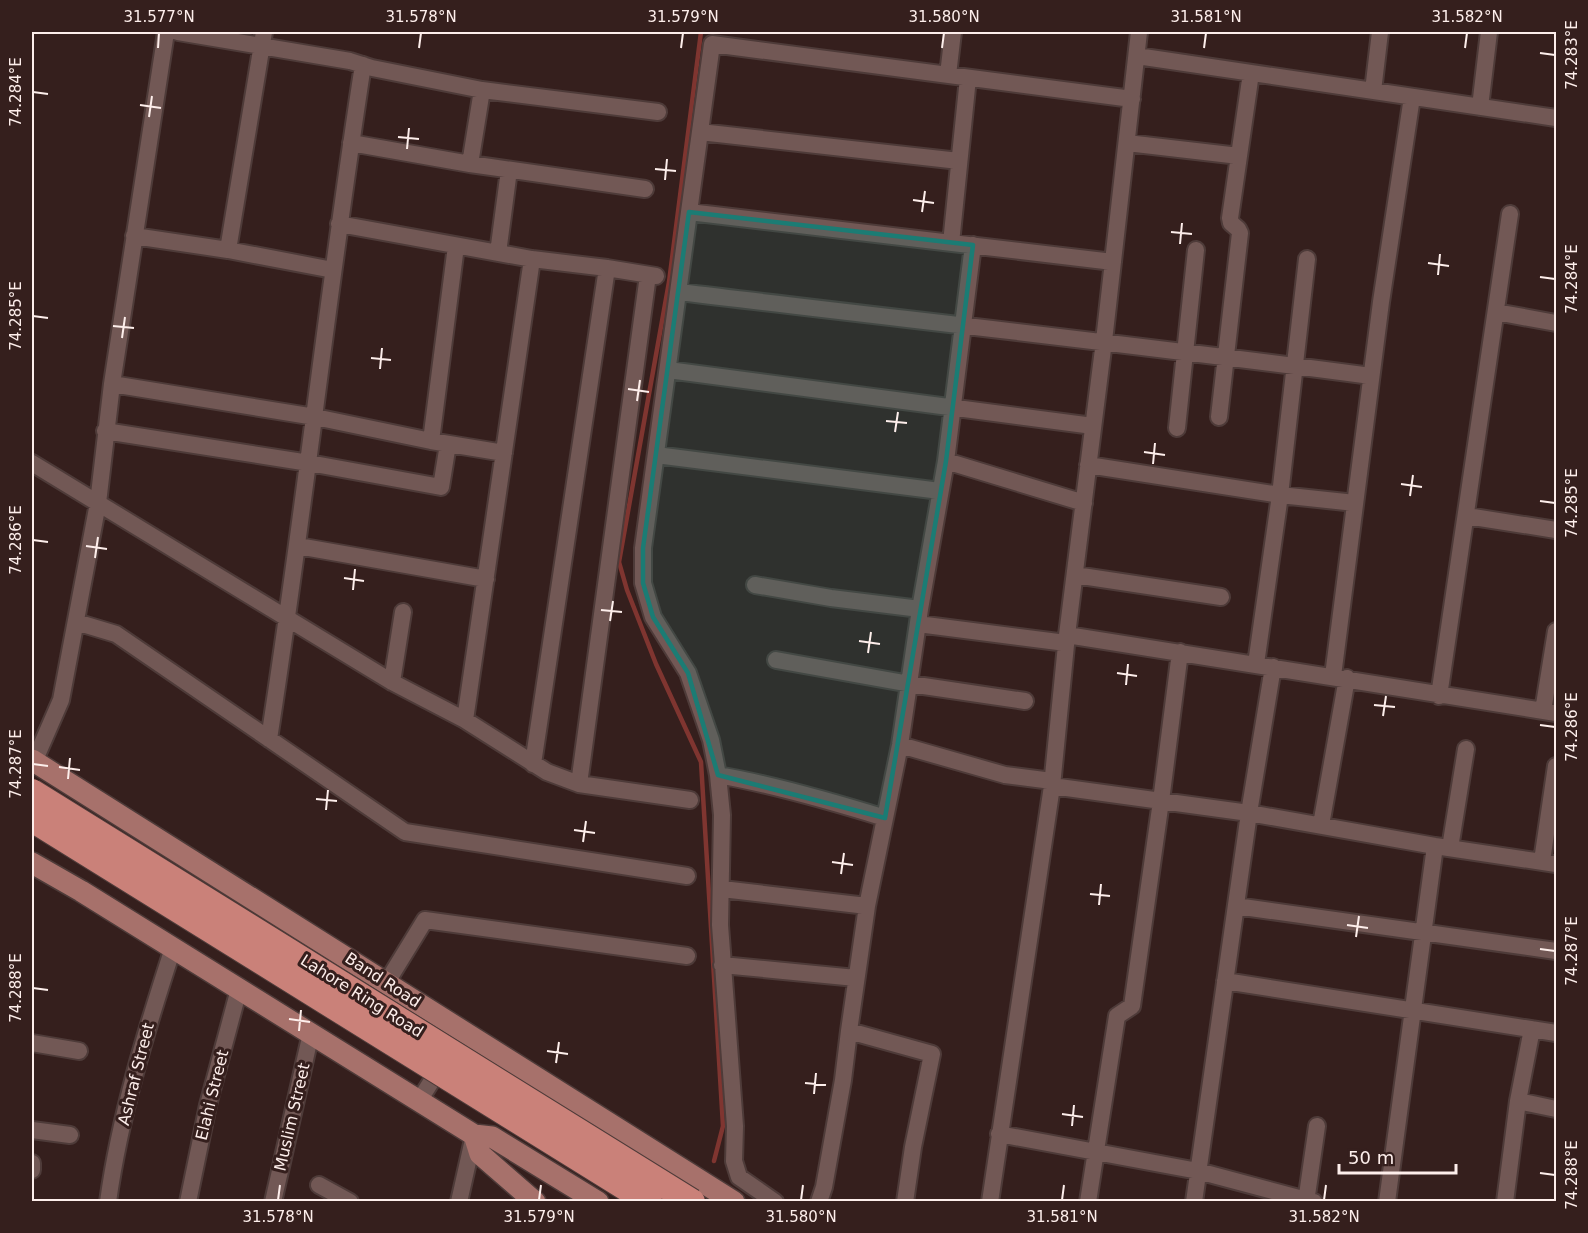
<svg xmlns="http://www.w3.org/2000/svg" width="1588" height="1233" font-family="'DejaVu Sans',sans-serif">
	<rect width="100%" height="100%" fill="#351f1d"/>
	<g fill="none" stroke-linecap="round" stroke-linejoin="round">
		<path stroke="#7f3530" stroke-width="4.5" d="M 701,32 L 669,282 L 619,562 L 627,590 L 656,664 L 701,762 L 723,1126 L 714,1161"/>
		<defs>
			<path id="minor" d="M 178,32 L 350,61 L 372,68 L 482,90 L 470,164 L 645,189
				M 1137,56 L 1556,118
				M 948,75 L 953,32
				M 482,90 L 658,112
				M 1373,91 L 1380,32
				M 1480,107 L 1489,32
				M 700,132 L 959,161
				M 351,143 L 470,164
				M 1127,143 L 1239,156
				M 689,212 L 1113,262
				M 339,224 L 532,259 L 607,268 L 656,276
				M 134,236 L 228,250 L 333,270
				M 951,243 L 968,78
				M 228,250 L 264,32
				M 498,253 L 509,170
				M 679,292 C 910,320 1141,345 1371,376
				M 1496,312 L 1556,323
				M 668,370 L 1093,426
				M 112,384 L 315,417 L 431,441 L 504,453
				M 1219,417 L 1240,233 L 1238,229 L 1231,223 L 1230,218 L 1251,73
				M 1177,428 L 1196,250
				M 105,431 L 309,463 L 441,487 L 448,444
				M 431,441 L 456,246
				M 656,455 L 940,491
				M 946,461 L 1084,503
				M 32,463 L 392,682 L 465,720 L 547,772 L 579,784 L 648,275
				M 1088,465 L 1280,495 L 1355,503
				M 1467,516 L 1556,530
				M 298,546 L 486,579
				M 1075,575 L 1221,597
				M 755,585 L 831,598 L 920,609
				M 76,622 L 116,634 L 405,832 L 687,876
				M 918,624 L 1066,643
				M 1067,635 L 1556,713
				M 776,660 L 910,684 L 1025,701
				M 1256,664 L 1280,495 L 1307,259
				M 1333,676 L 1381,302 L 1412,97
				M 392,682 L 403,612
				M 1439,696 L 1510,214
				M 1543,711 L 1556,631
				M 465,720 L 532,259
				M 269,739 C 304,515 328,289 363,65
				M 900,745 L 1005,775 L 1052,781
				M 34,762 L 61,700 L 98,503 L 112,384 L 166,32
				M 533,764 L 607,268
				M 718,775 C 775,785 830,801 885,818
				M 579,784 L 690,800
				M 1052,786 L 1249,813 L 1435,846 L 1556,864
				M 1321,825 L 1347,678
				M 1450,848 L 1466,749
				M 1542,861 L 1556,766
				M 722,889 L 867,906
				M 1236,906 L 1556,951
				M 722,965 L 856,978
				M 1225,981 L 1556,1033
				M 387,982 L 425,920 L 687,956
				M 849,1031 L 932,1054 L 913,1147 L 905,1202
				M 32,1043 L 79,1051
				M 419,1101 L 443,1063
				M 1518,1101 L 1556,1109
				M 32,1130 L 70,1135
				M 999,1134 L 1198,1171 L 1314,1202
				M 32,1170 L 32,1163
				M 319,1185 L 350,1202
				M 108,1202 C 120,1115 146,1031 173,948
				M 188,1202 L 208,1105 L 239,989
				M 273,1202 L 311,1033
				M 459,1202 L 474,1135
				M 775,1202 L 739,1177 L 734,1161 L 735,1126 L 720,925 L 722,815 L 718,775 L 711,740 L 688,673 L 653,617 L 643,583 L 643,548 L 712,44 L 1132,99
				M 819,1202 L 824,1187 L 843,1080 L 849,1031 L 867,906 L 900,745 L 920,609 L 946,461 L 973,245
				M 990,1202 L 1052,786 L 1067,635 L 1104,341 L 1139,32
				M 1088,1202 L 1117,1016 L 1132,1006 L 1161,801 L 1180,652
				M 1194,1202 L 1249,813 L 1273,667
				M 1306,1202 L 1317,1126
				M 1387,1202 L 1435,846
				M 1505,1202 L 1518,1101 L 1532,1029"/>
			<path id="major" d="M 32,760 L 734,1202
				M 32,863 L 81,891 L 474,1135 L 492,1137 L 598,1202
				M 474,1135 L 480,1154 L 535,1202"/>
		</defs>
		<use href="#minor" stroke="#4e3b39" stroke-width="20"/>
		<use href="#major" stroke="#4e3b39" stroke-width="24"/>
		<use href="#minor" stroke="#725855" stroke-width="16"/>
		<use href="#major" stroke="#a7716b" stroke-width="21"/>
		<defs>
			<path id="highway-bridge" d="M 32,792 L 692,1202
				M 32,819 L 649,1202"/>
		</defs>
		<use href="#highway-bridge" stroke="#4e3b39" stroke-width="28" stroke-linecap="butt"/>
		<use href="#highway-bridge" stroke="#ca8179" stroke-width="26"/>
	</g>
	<path fill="#1b7c74" fill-opacity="0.2" stroke="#1b7c74" stroke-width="4.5" stroke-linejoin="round" d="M 689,212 L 973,245 L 946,461 L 885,818 L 718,775 L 688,673 L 653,617 L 643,583 L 643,548 Z"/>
	<path fill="none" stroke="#fdeeeb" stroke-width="2" d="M 158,48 L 159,33M 419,48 L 421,33M 681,48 L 683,33M 942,48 L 944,33M 1204,48 L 1206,33M 1465,48 L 1467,33M 1540,53 L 1555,55M 33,92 L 48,94M 140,105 L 161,108M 149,117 L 152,96M 398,137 L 419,139M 407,149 L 409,128M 655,169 L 676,171M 665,180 L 667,159M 913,200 L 934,203M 922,212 L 925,191M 1171,232 L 1192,234M 1180,244 L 1182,223M 1428,263 L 1449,266M 1438,275 L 1440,254M 1540,277 L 1555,279M 33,316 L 48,318M 113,326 L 134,328M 122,338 L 125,317M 371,358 L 391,360M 380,369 L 382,348M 628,389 L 649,392M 637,401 L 640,380M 886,421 L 907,423M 895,432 L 898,412M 1144,452 L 1165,455M 1153,464 L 1155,443M 1401,484 L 1422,487M 1410,496 L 1413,475M 1540,501 L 1555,503M 33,540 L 48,542M 86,546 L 107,549M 95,558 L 98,537M 344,578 L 364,581M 353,590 L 355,569M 601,610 L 622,612M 610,621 L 613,601M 859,641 L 880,644M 868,653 L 871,632M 1117,673 L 1137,676M 1126,685 L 1128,664M 1374,705 L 1395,707M 1383,716 L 1386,696M 1540,725 L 1555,727M 33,764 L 48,766M 59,767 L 80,770M 68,779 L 70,758M 316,799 L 337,801M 326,810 L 328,790M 574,830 L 595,833M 583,842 L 586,821M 832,862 L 853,865M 841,874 L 844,853M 1090,894 L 1110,896M 1099,905 L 1101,884M 1347,925 L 1368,928M 1356,937 L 1359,916M 1540,949 L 1555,951M 33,988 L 48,990M 289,1019 L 310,1022M 299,1031 L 301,1010M 547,1051 L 568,1054M 556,1063 L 559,1042M 805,1083 L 826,1085M 814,1094 L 816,1073M 1062,1114 L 1083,1117M 1072,1126 L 1074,1105M 1540,1173 L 1555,1175M 278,1200 L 280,1185M 539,1200 L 541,1185M 801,1200 L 803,1185M 1062,1200 L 1064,1185M 1324,1200 L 1326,1185"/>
	<g text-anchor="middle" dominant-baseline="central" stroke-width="6" stroke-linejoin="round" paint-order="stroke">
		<g font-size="16" fill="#fdeeeb" stroke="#351f1d">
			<text transform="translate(383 980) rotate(33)">Band Road</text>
			<text transform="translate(362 996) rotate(32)">Lahore Ring Road</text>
			<text transform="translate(136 1074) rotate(-76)">Ashraf Street</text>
			<text transform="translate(212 1095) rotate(-76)">Elahi Street</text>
			<text transform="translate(292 1117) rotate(-77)">Muslim Street</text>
		</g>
	</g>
	<rect width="1588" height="1233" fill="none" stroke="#351f1d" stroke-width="66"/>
	<path d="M1339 1164v9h117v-9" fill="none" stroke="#fdeeeb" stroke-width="3"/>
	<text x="1348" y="1164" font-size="18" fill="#fdeeeb" stroke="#351f1d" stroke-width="4.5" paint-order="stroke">50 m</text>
	<rect x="33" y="33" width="1522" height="1167" fill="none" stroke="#fdeeeb" stroke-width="2"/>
	<g font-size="15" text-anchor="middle" fill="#fdeeeb">
		<text x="159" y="22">31.577°N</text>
		<text x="421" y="22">31.578°N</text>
		<text x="683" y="22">31.579°N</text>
		<text x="944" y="22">31.580°N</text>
		<text x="1206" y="22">31.581°N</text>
		<text x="1467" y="22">31.582°N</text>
		<text transform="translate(1572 55) rotate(-90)" y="5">74.283°E</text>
		<text transform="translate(16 92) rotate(-90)" y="5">74.284°E</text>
		<text transform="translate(1572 279) rotate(-90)" y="5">74.284°E</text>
		<text transform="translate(16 316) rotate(-90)" y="5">74.285°E</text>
		<text transform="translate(1572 503) rotate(-90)" y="5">74.285°E</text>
		<text transform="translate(16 540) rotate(-90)" y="5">74.286°E</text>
		<text transform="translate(1572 727) rotate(-90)" y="5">74.286°E</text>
		<text transform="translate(16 764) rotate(-90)" y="5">74.287°E</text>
		<text transform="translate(1572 951) rotate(-90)" y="5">74.287°E</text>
		<text transform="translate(16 988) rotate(-90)" y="5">74.288°E</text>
		<text transform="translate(1572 1175) rotate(-90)" y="5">74.288°E</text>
		<text x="278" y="1222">31.578°N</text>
		<text x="539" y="1222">31.579°N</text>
		<text x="801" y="1222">31.580°N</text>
		<text x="1062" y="1222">31.581°N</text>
		<text x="1324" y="1222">31.582°N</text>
	</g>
</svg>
